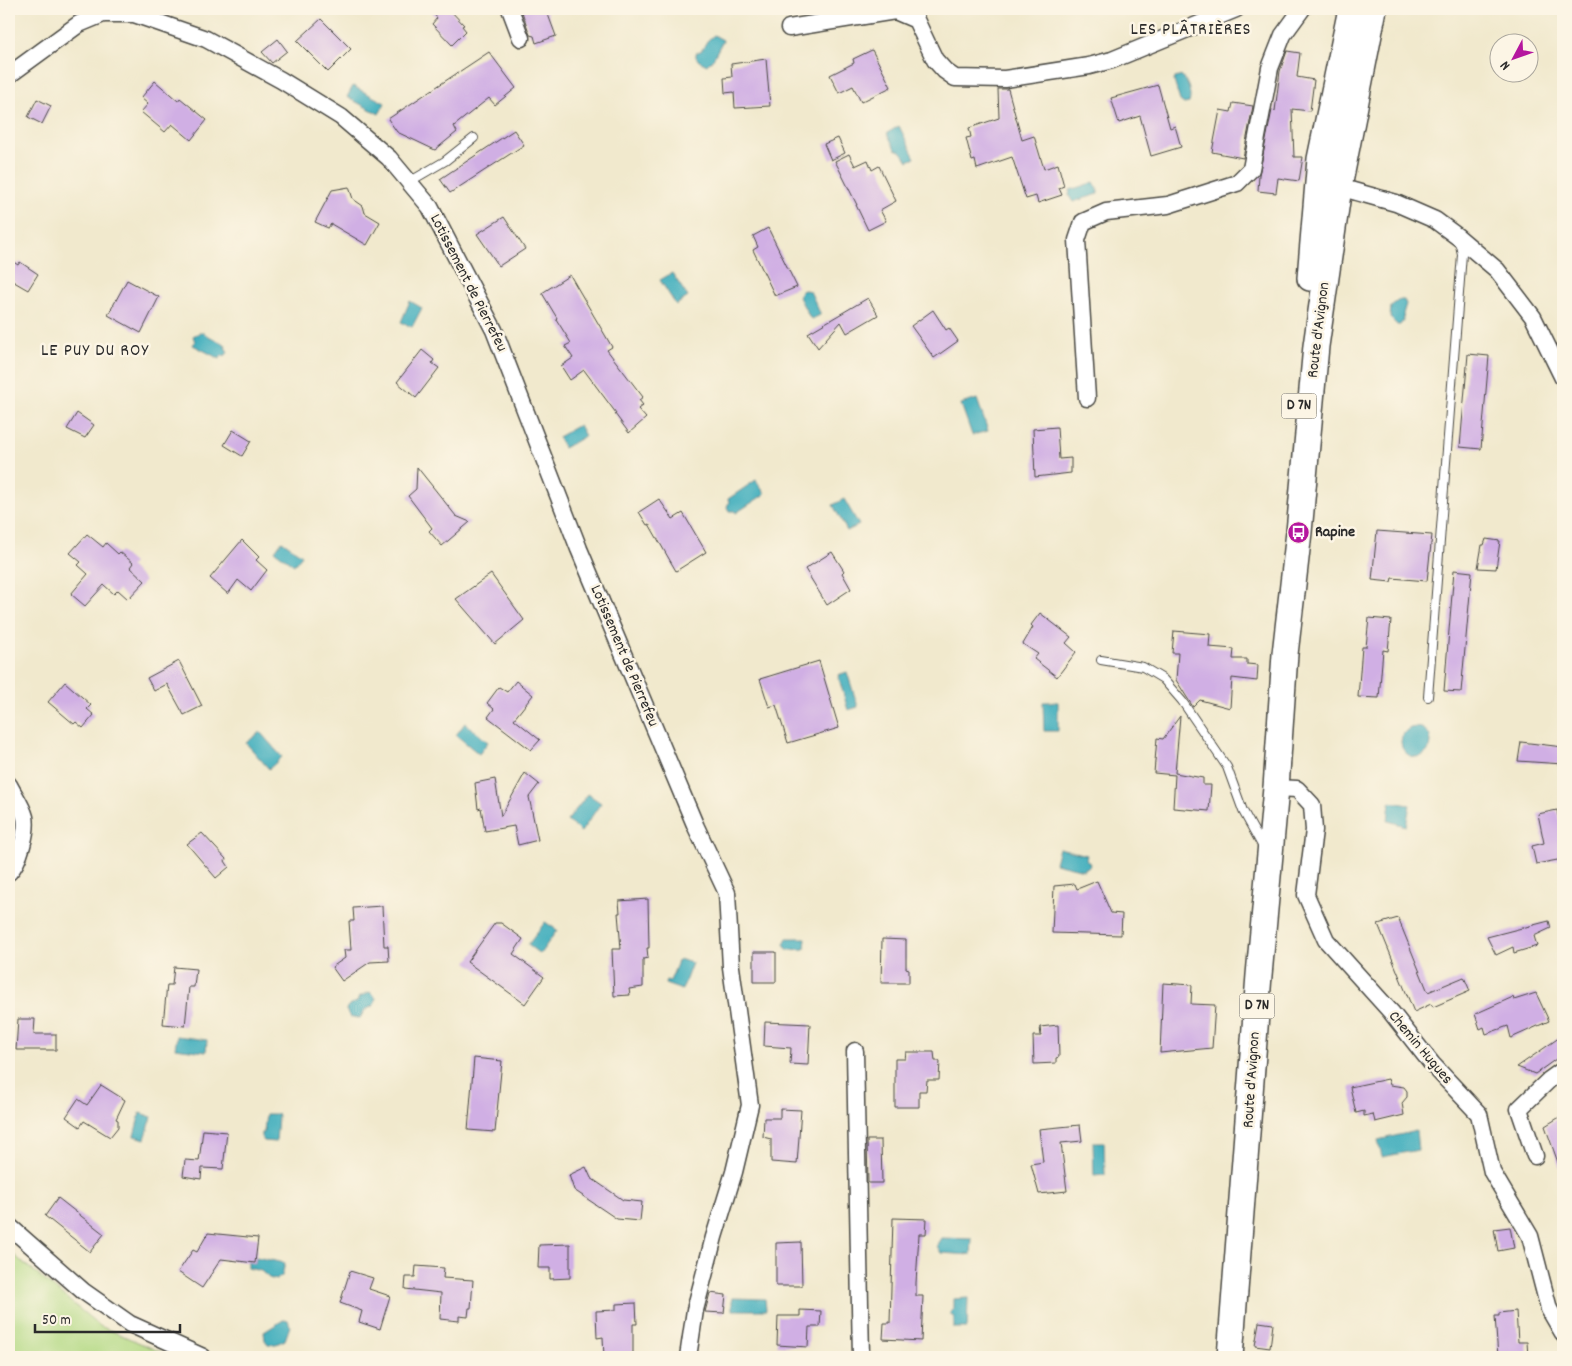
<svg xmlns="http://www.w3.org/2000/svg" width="1572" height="1366" font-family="Dekko,sans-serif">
	<rect width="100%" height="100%" fill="#fcf5e5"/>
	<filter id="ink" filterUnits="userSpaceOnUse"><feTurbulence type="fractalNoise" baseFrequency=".02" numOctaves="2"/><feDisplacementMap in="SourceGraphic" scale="10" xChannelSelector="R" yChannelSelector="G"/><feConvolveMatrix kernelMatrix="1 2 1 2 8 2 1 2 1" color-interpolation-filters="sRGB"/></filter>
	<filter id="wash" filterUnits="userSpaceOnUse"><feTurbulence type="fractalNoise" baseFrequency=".0096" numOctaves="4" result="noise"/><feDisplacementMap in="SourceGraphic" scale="20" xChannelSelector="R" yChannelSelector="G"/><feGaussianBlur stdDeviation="1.12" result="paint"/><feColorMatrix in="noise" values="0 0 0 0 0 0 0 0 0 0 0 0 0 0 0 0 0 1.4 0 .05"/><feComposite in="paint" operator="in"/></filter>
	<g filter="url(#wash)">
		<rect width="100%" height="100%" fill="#f1e9cd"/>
		<path fill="#b2d983" stroke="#6e8257" d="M 9,1251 L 100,1326 L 173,1357 L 9,1357 Z"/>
		<path fill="#3faebd" stroke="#356c74" d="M 714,35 L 723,40 L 713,59 L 707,65 L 699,61 L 696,57 L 696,53 L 702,50 L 707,41 Z
			M 1182,76 C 1188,82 1192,95 1189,103 L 1184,104 L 1180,101 L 1174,81 L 1175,78 Z
			M 353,86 L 385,103 L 379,114 L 347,97 Z
			M 899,126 L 915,158 L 908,161 L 902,152 L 895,149 L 887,133 Z
			M 1094,182 L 1098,189 L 1098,194 L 1073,202 L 1069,196 L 1070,190 Z
			M 672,273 L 688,297 L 676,305 L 660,280 Z
			M 805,290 L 810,291 L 820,313 L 820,315 L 812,319 L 810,318 L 799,297 L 801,291 Z
			M 1399,300 L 1404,300 L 1406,304 L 1403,314 L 1404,320 L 1400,325 L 1397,325 L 1390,318 L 1391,306 Z
			M 410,301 L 422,308 L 412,327 L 401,322 Z
			M 201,332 L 226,345 L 225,347 L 228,352 L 226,355 L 221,356 L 220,359 L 193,345 L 195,342 L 193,336 Z
			M 977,399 L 988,431 L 972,435 L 961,404 Z
			M 579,425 L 585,436 L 564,448 L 558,437 Z
			M 756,480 L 765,494 L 736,513 L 734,511 L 729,511 L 727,507 L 729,502 L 728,499 Z
			M 844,499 L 859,525 L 847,531 L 833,505 Z
			M 282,541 L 302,555 L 294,565 L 275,551 Z
			M 847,672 L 858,707 L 848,710 L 838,675 Z
			M 1043,702 L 1058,702 L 1058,731 L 1044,731 Z
			M 465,723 L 488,742 L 479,754 L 456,735 Z
			M1401 742a15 15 0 1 1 30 0a15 15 0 1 1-30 0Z
			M 260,732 L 282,757 L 269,769 L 246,743 Z
			M 588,794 L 601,803 L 581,832 L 567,821 Z
			M 1390,802 L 1410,805 L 1406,826 L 1388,821 Z
			M 1059,848 L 1087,855 L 1086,859 L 1090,864 L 1089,867 L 1084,868 L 1084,870 L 1055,863 Z
			M 545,922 L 557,930 L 540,954 L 528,945 Z
			M 787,938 L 806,938 L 805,949 L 788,950 L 784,944 Z
			M 679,959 L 692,963 L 682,990 L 665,984 L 666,980 L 670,981 Z
			M 370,992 L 376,998 L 374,1005 L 364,1011 L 360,1018 L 350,1017 L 346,1010 C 348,1004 351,1004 357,1002 L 359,997 Z
			M 177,1036 L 207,1040 L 206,1052 L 175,1048 Z
			M 140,1113 L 152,1117 L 145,1139 L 134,1136 Z
			M 266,1114 L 277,1114 L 278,1116 L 276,1142 L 264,1141 L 261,1137 L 261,1134 L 264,1132 Z
			M 1416,1131 L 1418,1150 L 1382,1157 L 1378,1140 Z
			M 1093,1142 L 1104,1142 L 1105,1175 L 1094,1176 Z
			M 942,1238 L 972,1239 L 971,1255 L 941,1253 L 937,1246 Z
			M 256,1257 L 285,1263 L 282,1276 L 276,1280 L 269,1278 L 261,1271 L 248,1268 L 248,1262 L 255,1263 Z
			M 732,1298 L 765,1299 L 766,1310 L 732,1310 Z
			M 968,1298 L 967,1328 L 954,1328 L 954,1318 L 950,1313 L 954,1309 L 954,1299 Z
			M 285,1319 L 288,1320 L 290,1326 L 285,1340 L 276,1344 L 268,1344 L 265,1340 L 264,1332 Z"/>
		<g id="blocks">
			<path fill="#d0afe4" d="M 430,9 L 449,9 L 464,25 L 462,26 L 466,31 L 452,45 L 432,24 L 437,18 Z
				M 521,9 L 546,9 L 556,36 L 536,43 L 534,36 L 530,35 Z
				M 321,19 L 351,49 L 328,72 L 297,41 Z
				M 278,39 L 287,51 L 272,63 L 262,52 Z
				M 872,50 L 891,87 L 861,102 L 853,86 L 839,93 L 830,75 L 854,63 L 853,59 Z
				M 1287,51 L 1300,53 L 1297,77 L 1314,80 L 1310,111 L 1292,109 L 1294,157 L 1303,157 L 1299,181 L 1278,178 L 1276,193 L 1258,191 L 1259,175 L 1272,110 L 1275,111 L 1280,71 Z
				M 489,52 L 516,88 L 495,105 L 489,98 L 454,126 L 457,132 L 435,150 L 397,132 L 388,119 Z
				M 766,59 L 770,106 L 735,108 L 734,92 L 725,93 L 724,78 L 732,77 L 731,64 Z
				M 155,81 L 178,101 L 180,98 L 207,120 L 191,140 L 172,124 L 165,132 L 141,112 L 148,104 L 141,98 Z
				M 1158,85 L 1170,128 L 1175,126 L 1181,147 L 1151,156 L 1140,116 L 1119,123 L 1111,98 Z
				M 998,89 L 1008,89 L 1022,140 L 1034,136 L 1044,169 L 1058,164 L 1064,186 L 1059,188 L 1062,195 L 1038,203 L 1036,196 L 1026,199 L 1012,157 L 977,169 L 975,160 L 972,161 L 966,138 L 971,137 L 969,128 L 999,118 Z
				M 37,99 L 51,106 L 42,124 L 28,117 Z
				M 1233,103 L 1253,106 L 1243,158 L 1212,152 L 1220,110 L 1231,112 Z
				M 514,130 L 524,145 L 450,193 L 440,179 Z
				M 838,138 L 845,153 L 831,160 L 824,144 Z
				M 849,154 L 855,166 L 868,160 L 872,170 L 879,166 L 896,201 L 880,210 L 886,221 L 868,230 L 856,205 L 857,205 L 835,161 Z
				M 349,187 L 353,199 L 363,206 L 365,213 L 380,222 L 367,245 L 331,224 L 328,228 L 315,222 L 332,190 Z
				M 504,217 L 525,249 L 499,266 L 477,234 Z
				M 768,228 L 797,287 L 775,296 L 753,250 L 758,247 L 753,236 Z
				M 9,259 L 18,265 L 20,262 L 38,274 L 28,290 L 9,279 Z
				M 570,275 L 612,347 L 607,350 L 643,397 L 639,400 L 643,405 L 638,409 L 646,418 L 629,433 L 615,414 L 616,413 L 584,370 L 570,380 L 561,366 L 573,358 L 565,346 L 571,343 L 556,319 L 557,318 L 542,293 Z
				M 127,280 L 159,297 L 141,333 L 108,315 Z
				M 868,298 L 878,315 L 847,333 L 841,322 L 818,348 L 808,333 Z
				M 933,310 L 946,330 L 949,328 L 958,341 L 934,358 L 911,326 Z
				M 422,350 L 434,360 L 432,363 L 439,368 L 416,398 L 397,382 Z
				M 1468,354 L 1489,356 L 1481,449 L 1460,447 Z
				M 77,413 L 94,425 L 85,438 L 67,429 Z
				M 1057,427 L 1059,459 L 1071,458 L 1071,473 L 1035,477 L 1033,429 Z
				M 233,430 L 251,441 L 242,456 L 224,445 Z
				M 417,467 L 456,516 L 470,522 L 442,546 L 429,531 L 432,528 L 408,496 L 416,489 Z
				M 659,499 L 673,519 L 683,513 L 706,552 L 676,571 L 649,524 L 647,525 L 639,512 Z
				M 1377,531 L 1432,535 L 1427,581 L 1392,578 L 1391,582 L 1372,580 Z
				M 87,534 L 103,547 L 106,543 L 118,554 L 120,552 L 133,563 L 130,567 L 145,581 L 128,599 L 118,590 L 114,594 L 104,585 L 85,606 L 71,594 L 88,574 L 78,565 L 81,562 L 70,553 Z
				M 1486,539 L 1500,541 L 1496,569 L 1478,568 L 1482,545 L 1484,545 Z
				M 242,540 L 259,557 L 256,560 L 267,570 L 251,591 L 238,580 L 228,594 L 210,578 Z
				M 832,552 L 844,571 L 842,573 L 851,589 L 827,605 L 805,569 Z
				M 1454,570 L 1472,572 L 1461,692 L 1444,691 Z
				M 491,574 L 524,620 L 495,644 L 456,599 Z
				M 1040,613 L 1071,637 L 1066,643 L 1076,652 L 1057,677 L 1034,659 L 1038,654 L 1023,644 L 1033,627 L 1031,625 Z
				M 1369,618 L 1391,620 L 1388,651 L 1383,650 L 1379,698 L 1358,697 L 1362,647 L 1366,647 Z
				M 1174,631 L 1210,634 L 1209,647 L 1234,649 L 1233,659 L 1247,659 L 1247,664 L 1258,665 L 1257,681 L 1232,678 L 1230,708 L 1200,700 L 1193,707 L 1176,680 L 1178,653 L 1172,653 Z
				M 179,661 L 202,706 L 184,715 L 167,684 L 154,691 L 147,678 Z
				M 819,661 L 839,728 L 788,743 L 776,705 L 769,707 L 760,679 Z
				M 516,681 L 533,695 L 514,719 L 540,740 L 531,750 L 488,717 L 494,709 L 487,703 L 499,687 L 507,692 Z
				M 65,682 L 91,705 L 87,709 L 94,715 L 83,728 L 76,722 L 74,724 L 48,702 Z
				M 1180,716 L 1175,773 L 1203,778 L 1203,785 L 1211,785 L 1209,811 L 1173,808 L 1175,775 L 1154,773 L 1157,738 L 1163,739 Z
				M 1521,742 L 1563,747 L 1563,764 L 1518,761 Z
				M 525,773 L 539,784 L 529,797 L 538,840 L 518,845 L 514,826 L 485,831 L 481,808 L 478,809 L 475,783 L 495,779 L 501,816 Z
				M 1557,810 L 1563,839 L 1563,859 L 1536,864 L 1532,846 L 1544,843 L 1538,814 Z
				M 202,833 L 226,859 L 225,861 L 229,867 L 216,878 L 187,844 Z
				M 1097,881 L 1111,913 L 1122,914 L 1121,935 L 1052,933 L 1054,886 L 1075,884 L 1077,889 Z
				M 648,899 L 649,948 L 647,948 L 648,958 L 643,959 L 643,987 L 629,989 L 630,995 L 614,996 L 612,949 L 621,949 L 618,913 L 620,913 L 619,901 Z
				M 382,906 L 384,946 L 388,946 L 389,961 L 370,962 L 342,981 L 332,967 L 345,958 L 344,950 L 351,950 L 349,921 L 354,921 L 353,908 Z
				M 1398,918 L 1428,992 L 1464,977 L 1470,991 L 1433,1007 L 1431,1004 L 1414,1012 L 1378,924 Z
				M 1549,921 L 1551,928 L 1534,936 L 1537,946 L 1514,953 L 1513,947 L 1496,955 L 1487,937 Z
				M 495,923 L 501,923 L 523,939 L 513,954 L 544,977 L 525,1004 L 467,962 Z
				M 882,939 L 906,940 L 906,968 L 909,969 L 909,983 L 881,983 Z
				M 754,952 L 776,952 L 776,982 L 754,982 Z
				M 174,967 L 196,969 L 194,987 L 189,987 L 185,1026 L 163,1024 L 167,985 L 172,985 Z
				M 1163,983 L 1192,985 L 1191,1004 L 1215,1005 L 1212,1048 L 1160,1053 Z
				M 1536,993 L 1549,1021 L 1511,1038 L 1508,1026 L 1486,1034 L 1484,1027 L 1480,1029 L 1475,1014 L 1513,997 L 1514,1000 Z
				M 18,1019 L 35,1019 L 34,1034 L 56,1034 L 56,1050 L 16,1050 Z
				M 765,1022 L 810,1024 L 808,1065 L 790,1064 L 791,1048 L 764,1046 Z
				M 1058,1025 L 1059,1057 L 1056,1058 L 1056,1063 L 1034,1064 L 1033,1036 L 1041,1036 L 1040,1027 Z
				M 1563,1035 L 1563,1054 L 1535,1074 L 1517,1067 Z
				M 906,1052 L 934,1052 L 935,1061 L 940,1061 L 939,1080 L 927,1080 L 926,1091 L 919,1091 L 919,1107 L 895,1107 L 895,1059 L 905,1059 Z
				M 474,1058 L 502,1061 L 495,1132 L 468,1130 Z
				M 1388,1079 L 1390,1085 L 1404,1087 L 1407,1091 L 1407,1097 L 1402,1103 L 1404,1115 L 1375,1122 L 1373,1114 L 1364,1116 L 1364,1111 L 1356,1113 L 1350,1087 Z
				M 101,1085 L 125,1100 L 116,1119 L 118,1120 L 118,1127 L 110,1137 L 84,1121 L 80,1127 L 66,1117 L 78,1099 L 87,1105 Z
				M 780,1109 L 801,1110 L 797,1164 L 771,1162 L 771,1139 L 763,1137 L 764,1118 L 780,1118 Z
				M 1563,1115 L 1563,1170 L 1561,1171 L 1545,1126 Z
				M 1080,1125 L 1082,1141 L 1061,1143 L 1067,1191 L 1039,1194 L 1031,1164 L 1043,1162 L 1039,1129 Z
				M 203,1130 L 227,1132 L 223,1169 L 202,1168 L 201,1179 L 183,1176 L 185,1160 L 199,1161 Z
				M 867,1140 L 881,1140 L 882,1183 L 868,1183 Z
				M 586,1167 L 591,1178 L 623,1200 L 642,1202 L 640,1221 L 617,1219 L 574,1190 L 569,1175 Z
				M 58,1198 L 104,1234 L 90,1252 L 45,1216 Z
				M 893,1218 L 927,1219 L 926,1234 L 919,1234 L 916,1283 L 916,1296 L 923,1296 L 921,1341 L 883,1339 L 884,1323 L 890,1323 Z
				M 1510,1227 L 1514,1248 L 1498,1251 L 1494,1229 Z
				M 208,1233 L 258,1238 L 255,1263 L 221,1259 L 202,1288 L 178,1272 L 193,1250 L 197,1252 Z
				M 801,1242 L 802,1286 L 776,1286 L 776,1243 Z
				M 570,1244 L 570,1278 L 550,1279 L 550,1268 L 538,1268 L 539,1245 Z
				M 416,1266 L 444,1268 L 443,1278 L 473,1280 L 471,1308 L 469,1308 L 468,1317 L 459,1316 L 459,1321 L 440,1319 L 441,1293 L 405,1289 L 406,1277 L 415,1277 Z
				M 350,1271 L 373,1278 L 369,1289 L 390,1296 L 380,1329 L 359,1322 L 362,1311 L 340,1303 Z
				M 710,1293 L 726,1295 L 724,1313 L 705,1312 Z
				M 636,1303 L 637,1324 L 633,1324 L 633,1357 L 604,1357 L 603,1337 L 597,1338 L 596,1311 L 616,1310 L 616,1304 Z
				M 800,1310 L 821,1311 L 820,1327 L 809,1327 L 808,1347 L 777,1345 L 778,1316 L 800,1316 Z
				M 1516,1311 L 1518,1342 L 1527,1342 L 1528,1357 L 1498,1357 L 1495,1316 L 1499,1316 L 1499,1313 Z
				M 1259,1322 L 1273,1324 L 1270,1348 L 1255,1346 Z"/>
		</g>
	</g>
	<g filter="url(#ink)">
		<use href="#blocks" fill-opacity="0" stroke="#494843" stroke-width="1"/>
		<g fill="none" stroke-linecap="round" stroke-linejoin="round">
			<defs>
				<path id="lane" d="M 409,182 L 445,161 L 474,138
					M 1101,660 L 1143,667 L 1163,679 L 1182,701 L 1227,767 L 1243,811 L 1264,849
					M 1428,697 L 1462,254 L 1459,241"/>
				<path id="street" d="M 510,9 L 521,38
					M 914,9 L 916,20 L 935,60 L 945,71 L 955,78 L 1005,79 L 1089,66 L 1112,60 L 1236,9
					M 789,28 L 895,11 L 916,20
					M 9,75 L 79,24 L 103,14 L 134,14 L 206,39 L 281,80 L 341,117 L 389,158 L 430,207 L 494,330 L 579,549 L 696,827 L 727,893 L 731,967 L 750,1105 L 734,1172 L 714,1237 L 695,1310 L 688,1357
					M 1334,179 L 1339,187 L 1396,203 L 1435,220 L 1458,237 L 1497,270 L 1533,317 L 1563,378
					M 1087,398 L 1077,240 L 1083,222 L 1106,212 L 1168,205 L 1237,183 L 1251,169 L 1270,68 L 1283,35 L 1302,9
					M 9,785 C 14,795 22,806 25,817 C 28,831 19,862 9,872
					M 1276,788 L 1297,789 L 1312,805 L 1314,830 L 1306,895 L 1326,940 L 1391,1012 L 1432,1064 L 1479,1114 L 1492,1172 L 1530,1236 L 1549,1309 L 1563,1333
					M 855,1051 L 861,1357
					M 1535,1156 L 1519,1109 L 1549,1080 L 1563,1070
					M 9,1226 L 83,1291 L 130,1324 L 203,1357"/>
				<path id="primary" d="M 1310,278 L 1320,159 L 1351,9
					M 1230,1357 L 1259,975 L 1276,788 L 1285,654 L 1299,532 L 1316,346 L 1339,187 L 1374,9"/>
			</defs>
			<use href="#lane" stroke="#494843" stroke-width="10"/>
			<use href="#street" stroke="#494843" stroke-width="19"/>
			<use href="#primary" stroke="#494843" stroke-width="28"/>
			<use href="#lane" stroke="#fff" stroke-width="8"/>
			<use href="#street" stroke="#fff" stroke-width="16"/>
			<use href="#primary" stroke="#fff" stroke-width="25"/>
		</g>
	</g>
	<defs>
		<symbol id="bus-disc" viewBox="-11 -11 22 22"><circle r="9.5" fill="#b5179e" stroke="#fcf5e5"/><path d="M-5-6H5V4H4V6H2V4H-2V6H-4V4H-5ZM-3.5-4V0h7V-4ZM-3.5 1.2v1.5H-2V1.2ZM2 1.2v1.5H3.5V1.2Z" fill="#fff"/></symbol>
	</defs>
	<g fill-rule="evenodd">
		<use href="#bus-disc" x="1286" y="520" width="25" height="25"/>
	</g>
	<g text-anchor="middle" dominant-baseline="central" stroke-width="5" stroke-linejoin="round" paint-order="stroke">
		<g fill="#fcf5e5" stroke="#6a6863" stroke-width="1">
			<rect x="1281.5" y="393.5" width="35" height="25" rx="4"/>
			<rect x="1239.5" y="993.5" width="35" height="25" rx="4"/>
		</g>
		<g font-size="15" font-weight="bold" fill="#2b2b2b">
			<text x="1299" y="406">D 7N</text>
			<text x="1257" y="1006">D 7N</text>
		</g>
		<g font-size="16" fill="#2b2b2b" stroke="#fcf5e5">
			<text transform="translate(468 283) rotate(63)">Lotissement de Pierrefeu</text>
			<text transform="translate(1319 330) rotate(-83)">Route d'Avignon</text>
			<text transform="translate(624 656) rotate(67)">Lotissement de Pierrefeu</text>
			<text transform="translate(1420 1048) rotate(50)">Chemin Hugues</text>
			<text transform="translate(1252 1080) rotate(-86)">Route d'Avignon</text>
		</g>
		<g font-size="16" font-weight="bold" fill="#2b2b2b" stroke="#fcf5e5" text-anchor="start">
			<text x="1315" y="532">Rapine</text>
		</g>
		<g font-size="18" letter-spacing="1" fill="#2b2b2b" stroke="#fcf5e5">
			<text x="1191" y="30">LES PLÂTRIÈRES</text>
			<text x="95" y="351">LE PUY DU ROY</text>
		</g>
	</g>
	<rect width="1572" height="1366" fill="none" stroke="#fcf5e5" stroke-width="30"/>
	<g transform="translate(1514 58) rotate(229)"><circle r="24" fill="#fcf5e5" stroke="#a8a49b"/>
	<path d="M0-4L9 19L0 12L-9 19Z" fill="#b5179e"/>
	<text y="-8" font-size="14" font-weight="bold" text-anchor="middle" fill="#2b2b2b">N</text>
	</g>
	<path d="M35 1324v8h145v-8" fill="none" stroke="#2b2b2b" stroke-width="2.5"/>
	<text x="42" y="1324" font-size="15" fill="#2b2b2b" stroke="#fcf5e5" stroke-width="4" paint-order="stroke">50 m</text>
</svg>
